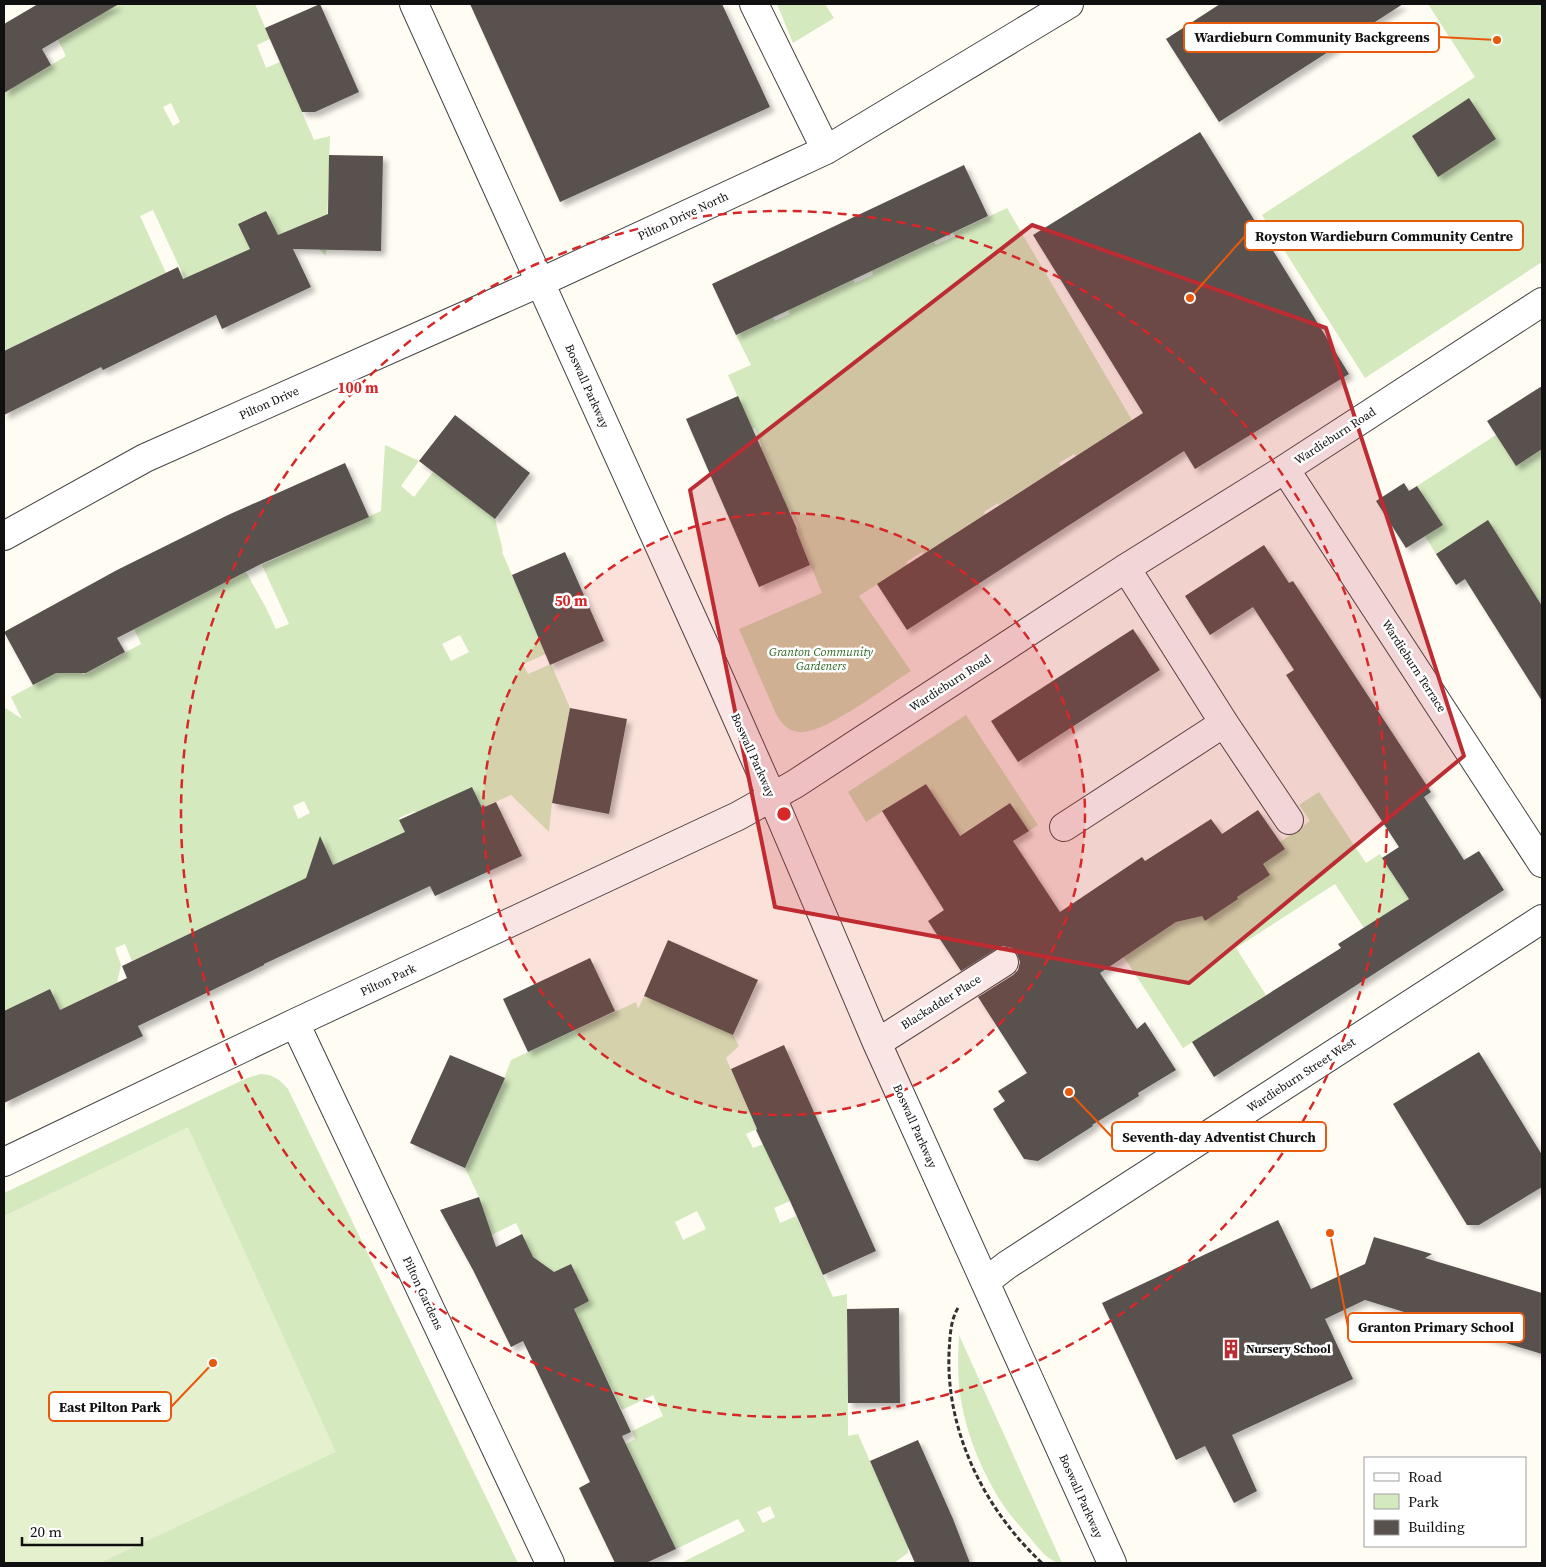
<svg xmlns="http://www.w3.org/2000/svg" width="1546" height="1567" font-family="'Source Serif 4',serif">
	<defs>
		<filter id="shadow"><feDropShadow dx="4.5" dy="4.5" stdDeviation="2.5" flood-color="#0004"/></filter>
	</defs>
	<rect width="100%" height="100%" fill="#fffcf4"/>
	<path fill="#d4e9be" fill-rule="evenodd" d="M 119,4 L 255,4 L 270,39 L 257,45 L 266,68 L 280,62 L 314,140 L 330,136 L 326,256 L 297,227 L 278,235 L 266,211 L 238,224 L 250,249 L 185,279 L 153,210 L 140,216 L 166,273 L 4,351 L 4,93 L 66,56 L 58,40 ZM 171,103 L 180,122 L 173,126 L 163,107 Z
		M 777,4 L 825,4 L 834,18 L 793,43 Z
		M 1428,4 L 1542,4 L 1542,262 L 1365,378 L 1262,215 L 1475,77 Z
		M 1007,208 L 1132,420 L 1076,456 L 1074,454 L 1059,463 L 1061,466 L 999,505 L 998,503 L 984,512 L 985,515 L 924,554 L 922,552 L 906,562 L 908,564 L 859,596 L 911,671 C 888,685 824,735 799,732 C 788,731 782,724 776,714 L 739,629 L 822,593 L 796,530 L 799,529 L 791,511 L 788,512 L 760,447 L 762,446 L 755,428 L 752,429 L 728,375 L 751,365 L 736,335 L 773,317 L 775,321 L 790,314 L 788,310 L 853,280 L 855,283 L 873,275 L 872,271 L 934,242 L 936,245 L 955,236 L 953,233 Z
		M 1496,435 L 1516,466 L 1542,449 L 1542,607 L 1488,521 L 1436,554 L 1425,536 L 1443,525 L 1417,486 Z
		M 385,445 L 419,461 L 401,486 L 414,497 L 433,472 L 495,519 L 503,551 L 502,552 L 546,654 L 523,664 L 528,674 L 551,664 L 570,708 L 552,802 L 549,832 L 511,795 L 482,808 L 472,787 L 455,795 L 426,835 L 415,811 L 399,818 L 409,843 L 385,841 L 132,961 L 125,944 L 115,948 L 121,965 L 117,983 L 60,1010 L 50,989 L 28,999 L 38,1020 L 4,1037 L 4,707 L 22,719 L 11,697 L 76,662 L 83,675 L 141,644 L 134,629 L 246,572 L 265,606 L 276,629 L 289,624 L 262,565 L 381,511 ZM 460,635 L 469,652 L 451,661 L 442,644 ZM 304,801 L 310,813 L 298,819 L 293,806 Z
		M 966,715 L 1038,825 L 1029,831 L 1010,803 L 959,836 L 926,784 L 866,822 L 848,792 Z
		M 1319,792 L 1366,863 L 1380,854 L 1409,899 L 1364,928 L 1335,884 L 1236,948 L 1266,995 L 1183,1048 L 1124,957 L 1197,908 L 1205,921 L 1238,899 L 1230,886 L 1241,878 L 1249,889 L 1270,875 L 1263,864 L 1284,850 L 1280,842 L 1310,821 L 1299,805 Z
		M 644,996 L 733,1035 L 739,1046 L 726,1058 L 757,1129 L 746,1134 L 753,1148 L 764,1144 L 790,1201 L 774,1208 L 780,1223 L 796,1216 L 833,1297 L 847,1294 L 848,1436 L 858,1434 L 908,1547 L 908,1553 L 894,1563 L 683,1563 L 683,1562 L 745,1531 L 738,1519 L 676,1549 L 626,1444 L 635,1439 L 632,1431 L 663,1416 L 653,1395 L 622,1410 L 585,1333 L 561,1315 L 589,1301 L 571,1264 L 543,1278 L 516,1223 L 462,1249 L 485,1216 L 479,1197 L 465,1168 L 504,1079 L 511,1060 L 636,1002 L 638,1009 ZM 697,1211 L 706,1229 L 683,1240 L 675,1222 ZM 770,1506 L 775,1517 L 763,1523 L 757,1512 Z
		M 261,1074 C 274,1075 279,1079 288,1089 L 518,1563 L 4,1563 L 4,1193 L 247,1078 Z
		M 959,1335 L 1062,1563 C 1049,1563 1038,1547 1030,1538 C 1022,1528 1013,1519 1006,1509 C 984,1477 967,1437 961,1400 C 957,1379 958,1356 959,1335 Z"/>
	<path fill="#e5f0cf" d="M 188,1127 L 336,1452 L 100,1563 L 4,1563 L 4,1216 Z"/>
	<path fill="#59514d" filter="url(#shadow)" d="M 38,4 L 119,4 L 42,49 L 51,65 L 4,93 L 4,24 Z
		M 320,4 L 359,92 L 315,112 L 302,112 L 265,28 Z
		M 470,4 L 722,4 L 770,107 L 560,202 Z
		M 1220,4 L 1403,4 L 1219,122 L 1166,39 Z
		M 1469,98 L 1496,139 L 1438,177 L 1412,136 Z
		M 1200,132 L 1349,374 L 1195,469 L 1184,451 L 907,630 L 877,584 L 1143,413 L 1033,235 Z
		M 329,155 L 383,156 L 381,251 L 293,249 L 311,287 L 222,329 L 216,315 L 103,370 L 101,367 L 4,415 L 4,351 L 178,267 L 183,279 L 250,249 L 238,224 L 266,211 L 278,235 L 328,214 Z
		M 964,165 L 988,216 L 736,335 L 712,284 Z
		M 1542,386 L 1542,449 L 1516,466 L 1487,421 Z
		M 738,396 L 797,529 L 796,530 L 810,565 L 759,587 L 686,419 Z
		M 455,415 L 530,473 L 495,519 L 419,461 Z
		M 345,463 L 369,517 L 261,564 L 117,638 L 125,652 L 86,673 L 56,673 L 33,685 L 4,632 L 117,570 L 228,515 Z
		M 1404,483 L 1409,491 L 1417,486 L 1443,525 L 1406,548 L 1376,501 Z
		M 1488,520 L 1542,606 L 1542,701 L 1465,579 L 1456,585 L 1436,554 Z
		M 1264,545 L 1289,583 L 1293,581 L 1431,792 L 1424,797 L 1464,860 L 1479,851 L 1504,890 L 1214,1077 L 1192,1042 L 1341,948 L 1338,944 L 1409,899 L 1382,858 L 1399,847 L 1286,675 L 1294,670 L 1253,607 L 1210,635 L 1185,596 Z
		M 565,552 L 604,641 L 550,665 L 512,575 Z
		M 1133,629 L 1160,670 L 1018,762 L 991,721 Z
		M 570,708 L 627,719 L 609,814 L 552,803 Z
		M 926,784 L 960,836 L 1010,803 L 1029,831 L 1013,841 L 1060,912 L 1142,857 L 1145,861 L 1211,819 L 1222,834 L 1258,810 L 1285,849 L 1263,864 L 1270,875 L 1237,897 L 1238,899 L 1205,921 L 1202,916 L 1176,922 L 1100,973 L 1137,1029 L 1145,1022 L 1176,1070 L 1138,1093 L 1139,1096 L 1092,1125 L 1093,1126 L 1038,1161 L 1024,1159 L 993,1109 L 1005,1101 L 998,1091 L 1027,1073 L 978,997 L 1013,975 L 1018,970 L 1020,962 L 1017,954 L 1012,948 L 1003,946 L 996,949 L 961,971 L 928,921 L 944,910 L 882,811 Z
		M 472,787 L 482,808 L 496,802 L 522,856 L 435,896 L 430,886 L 264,964 L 264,965 L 138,1026 L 143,1036 L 4,1103 L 4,1011 L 50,989 L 60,1010 L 127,978 L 122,966 L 306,878 L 320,836 L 333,865 L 405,832 L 399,820 Z
		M 668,940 L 758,980 L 733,1035 L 644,996 Z
		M 590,958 L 615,1011 L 528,1052 L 503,999 Z
		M 784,1045 L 876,1251 L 823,1275 L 790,1201 L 756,1130 L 757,1129 L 731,1069 Z
		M 1479,1052 L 1542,1155 L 1542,1187 L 1479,1225 L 1467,1225 L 1393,1104 Z
		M 450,1055 L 505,1078 L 465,1168 L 410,1143 Z
		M 479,1197 L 496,1247 L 522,1234 L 533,1257 L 554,1272 L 571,1264 L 589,1301 L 574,1309 L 631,1432 L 622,1436 L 676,1549 L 646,1563 L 615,1563 L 579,1488 L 590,1482 L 523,1341 L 511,1347 L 473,1270 L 440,1210 Z
		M 1278,1220 L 1311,1289 L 1365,1264 L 1374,1237 L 1432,1254 L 1425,1258 L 1542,1293 L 1542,1354 L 1365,1300 L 1325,1319 L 1353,1379 L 1232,1435 L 1257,1491 L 1234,1503 L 1205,1446 L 1176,1460 L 1102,1303 Z
		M 899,1308 L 900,1403 L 848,1403 L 847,1309 Z
		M 918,1440 L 953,1519 L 970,1563 L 915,1563 L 870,1461 Z"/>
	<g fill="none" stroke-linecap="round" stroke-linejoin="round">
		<defs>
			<path id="minor" d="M 414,4 L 713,664 L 772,797 L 877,1043 L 1112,1563
				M 754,4 L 826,150
				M 1285,469 L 1542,863
				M 4,536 L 145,458 L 541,282 L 826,150 L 1069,4
				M 1126,568 L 1224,723 L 1289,820
				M 1064,827 L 1224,723
				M 295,1023 L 550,1563
				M 877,1043 L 1004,962
				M 4,1162 L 295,1023 L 738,816 L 795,784 L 1126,568 L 1285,469 L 1542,302
				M 985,1282 L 1007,1265 L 1542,919"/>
		</defs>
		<use href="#minor" stroke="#434343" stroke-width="30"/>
		<path stroke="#323232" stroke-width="3" stroke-dasharray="5 2.5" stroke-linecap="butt" d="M 958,1308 C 950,1321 950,1338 949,1353 C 946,1432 985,1510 1042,1563"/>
		<use href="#minor" stroke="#fff" stroke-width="28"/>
	</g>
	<path fill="#bc2c33" fill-opacity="0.2" stroke="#bc2c33" stroke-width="4" stroke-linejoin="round" d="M 1032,225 L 1326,328 L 1464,756 L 1189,983 L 775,907 L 690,490 Z"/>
	<circle cx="784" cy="814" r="301" fill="#d62828" fill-opacity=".12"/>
	<g fill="none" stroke="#d62828" stroke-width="2.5" stroke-dasharray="9 6">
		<circle cx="784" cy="814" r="301"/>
		<circle cx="784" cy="814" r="603"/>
	</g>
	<defs>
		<symbol id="building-bare" viewBox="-9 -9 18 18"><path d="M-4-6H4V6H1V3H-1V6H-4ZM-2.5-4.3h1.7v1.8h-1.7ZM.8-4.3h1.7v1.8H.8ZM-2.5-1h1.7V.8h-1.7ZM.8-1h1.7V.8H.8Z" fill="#bc2c33" stroke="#fff" stroke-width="2.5" paint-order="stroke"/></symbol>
	</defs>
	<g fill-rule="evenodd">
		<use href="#building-bare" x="1217" y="1335" width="28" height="28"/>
	</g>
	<g text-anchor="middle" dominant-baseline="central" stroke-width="5" stroke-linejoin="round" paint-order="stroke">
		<g font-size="12" fill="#101010" stroke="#fff">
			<text transform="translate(683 216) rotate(-25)">Pilton Drive North</text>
			<text transform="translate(587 386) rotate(66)">Boswall Parkway</text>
			<text transform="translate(269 403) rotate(-24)">Pilton Drive</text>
			<text transform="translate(1335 436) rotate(-33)">Wardieburn Road</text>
			<text transform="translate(1414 666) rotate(57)">Wardieburn Terrace</text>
			<text transform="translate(950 683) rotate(-33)">Wardieburn Road</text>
			<text transform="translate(753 755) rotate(66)">Boswall Parkway</text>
			<text transform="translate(388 980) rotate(-25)">Pilton Park</text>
			<text transform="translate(941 1002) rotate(-32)">Blackadder Place</text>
			<text transform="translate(1301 1075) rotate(-33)">Wardieburn Street West</text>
			<text transform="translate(915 1126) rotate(66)">Boswall Parkway</text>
			<text transform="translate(423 1293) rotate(65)">Pilton Gardens</text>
			<text transform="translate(1081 1496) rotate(66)">Boswall Parkway</text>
		</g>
		<g font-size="12" font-style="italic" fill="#306722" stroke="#fff">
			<text x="821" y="652">Granton Community<tspan x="821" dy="14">Gardeners</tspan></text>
		</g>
		<g font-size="12" font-weight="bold" fill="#101010" stroke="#fff" text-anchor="start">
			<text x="1246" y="1349">Nursery School</text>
		</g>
	</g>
	<circle cx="784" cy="814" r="8" fill="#d62828" stroke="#fff" stroke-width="2.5"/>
	<g font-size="15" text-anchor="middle" font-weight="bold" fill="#d62828" stroke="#fff" stroke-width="5" stroke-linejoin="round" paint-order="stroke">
		<text x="358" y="393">100 m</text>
		<text x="571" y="606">50 m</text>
	</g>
	<path fill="none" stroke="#e8590c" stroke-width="2" d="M1497 40L1439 37M1190 298L1245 236M1069 1092L1112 1137M1330 1233L1348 1327M213 1363L171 1407"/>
	<g fill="#e8590c" stroke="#fff" stroke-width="2">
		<circle cx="1497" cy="40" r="5"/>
		<circle cx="1190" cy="298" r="5"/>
		<circle cx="1069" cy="1092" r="5"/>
		<circle cx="1330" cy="1233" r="5"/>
		<circle cx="213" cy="1363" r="5"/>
	</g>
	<g fill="#fff" stroke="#e8590c" stroke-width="2">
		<rect x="1184" y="23" width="255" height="29" rx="5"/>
		<rect x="1245" y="221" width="278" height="29" rx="5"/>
		<rect x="1112" y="1122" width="214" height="29" rx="5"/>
		<rect x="1348" y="1313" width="176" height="29" rx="5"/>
		<rect x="49" y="1392" width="122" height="29" rx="5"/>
	</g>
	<g font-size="14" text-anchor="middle" font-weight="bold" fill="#101010">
		<text x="1312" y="42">Wardieburn Community Backgreens</text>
		<text x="1384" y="241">Royston Wardieburn Community Centre</text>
		<text x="1219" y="1142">Seventh-day Adventist Church</text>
		<text x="1436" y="1332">Granton Primary School</text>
		<text x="110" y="1412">East Pilton Park</text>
	</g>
	<rect width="1546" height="1567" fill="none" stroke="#101010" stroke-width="10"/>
	<rect x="1364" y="1457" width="162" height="90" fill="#ffffff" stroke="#9f9f9f"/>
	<rect x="1374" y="1473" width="25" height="8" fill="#ffffff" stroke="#9f9f9f"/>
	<text x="1408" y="1482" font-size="15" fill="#101010">Road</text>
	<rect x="1374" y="1494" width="25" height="15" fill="#d4e9be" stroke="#9f9f9f"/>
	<text x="1408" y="1507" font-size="15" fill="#101010">Park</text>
	<rect x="1374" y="1520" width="25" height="15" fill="#59514d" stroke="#9f9f9f"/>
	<text x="1408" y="1532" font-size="15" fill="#101010">Building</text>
	<path d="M22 1537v8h120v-8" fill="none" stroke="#101010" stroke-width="2.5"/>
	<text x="30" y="1537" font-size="15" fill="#101010" stroke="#ffffff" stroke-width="4" paint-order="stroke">20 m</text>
</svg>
